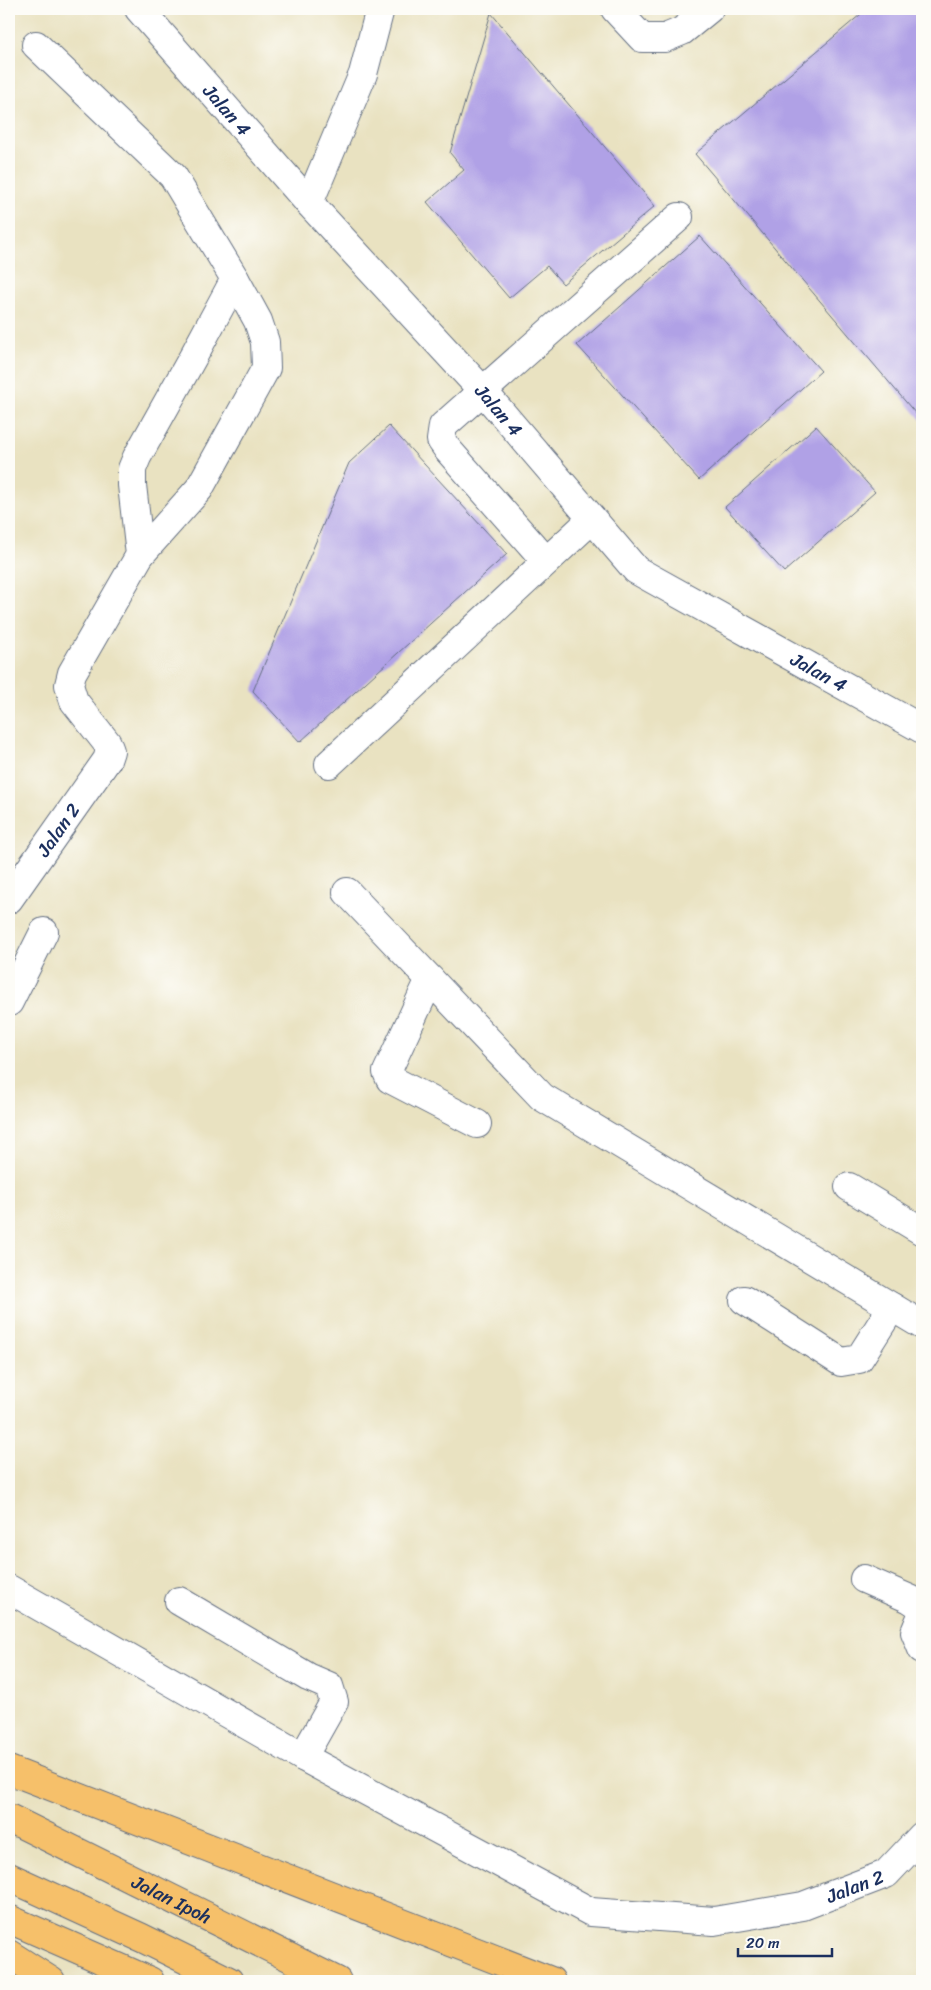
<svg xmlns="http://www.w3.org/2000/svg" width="931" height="1990" font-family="Sriracha,sans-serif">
	<rect width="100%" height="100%" fill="#fdfcf7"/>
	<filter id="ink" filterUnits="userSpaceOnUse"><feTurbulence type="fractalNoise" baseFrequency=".02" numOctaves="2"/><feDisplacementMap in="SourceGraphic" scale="10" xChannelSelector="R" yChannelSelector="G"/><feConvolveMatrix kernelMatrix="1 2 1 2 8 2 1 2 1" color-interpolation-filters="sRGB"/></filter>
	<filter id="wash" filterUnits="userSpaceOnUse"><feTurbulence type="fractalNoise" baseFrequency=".0096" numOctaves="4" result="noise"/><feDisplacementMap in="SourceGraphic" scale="20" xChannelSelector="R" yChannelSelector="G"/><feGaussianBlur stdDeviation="1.12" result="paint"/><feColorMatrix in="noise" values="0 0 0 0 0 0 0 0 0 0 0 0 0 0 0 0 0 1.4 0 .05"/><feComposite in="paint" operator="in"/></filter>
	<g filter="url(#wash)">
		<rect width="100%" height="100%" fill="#e9e2c1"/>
		<g id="blocks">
			<path fill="#b0a1e6" d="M 867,9 L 922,9 L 922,421 L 695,154 Z
				M 491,13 L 655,206 L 563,284 L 547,266 L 509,298 L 427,202 L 464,170 L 450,153 Z
				M 700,236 L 821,371 L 699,480 L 577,345 Z
				M 389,426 L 507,554 L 300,742 L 253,691 L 349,463 Z
				M 816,426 L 875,492 L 784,572 L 725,507 Z"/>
		</g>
	</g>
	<g filter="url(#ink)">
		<use href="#blocks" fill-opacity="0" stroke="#636e81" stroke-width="1"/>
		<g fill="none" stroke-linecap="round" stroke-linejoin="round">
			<defs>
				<g id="minor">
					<path id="s1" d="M 139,9 L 309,203 L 482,390 L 636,570 L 922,729"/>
					<path d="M 615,9 L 642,38 L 665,38 L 682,31 L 709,9"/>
					<path d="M 309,203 L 363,74 L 380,9"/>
					<path d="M 140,555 L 199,489 L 266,368 L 265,342 L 258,321 L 235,279"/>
					<path d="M 546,561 L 448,450 L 441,440 L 443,426 L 679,217"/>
					<path d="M 329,764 L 592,519"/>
					<path d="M 347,892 L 542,1097 L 922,1325"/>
					<path id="s2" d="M 9,899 L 107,760 L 110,751 L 107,743 L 74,701 L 69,685 L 72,673 L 140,555 L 132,485 L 132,469 L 137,457 L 193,357 L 235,279 L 173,176 L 36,45"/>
					<path d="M 430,979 L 387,1072 L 390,1079 L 477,1124"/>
					<path d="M 9,1002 L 44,932"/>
					<path d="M 849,1187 L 922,1231"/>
					<path d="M 744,1300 L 841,1362 L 859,1359 L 892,1307"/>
					<path d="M 864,1579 L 910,1599 L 922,1607"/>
					<path id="s3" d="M 9,1589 L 303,1757 L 591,1912 L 714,1921 L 803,1906 L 886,1874 L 922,1836"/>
					<path d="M 179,1601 L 308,1677 L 329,1686 L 334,1702 L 303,1757"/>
					<path d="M 922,1615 L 915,1632 L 922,1649"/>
				</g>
				<g id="highway">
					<path d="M 9,1770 L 551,1981"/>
					<path id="s4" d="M 9,1818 L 337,1981"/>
					<path d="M 9,1877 L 142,1938 L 229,1981"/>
					<path d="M 9,1919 L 150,1981"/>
					<path d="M 9,1954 L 51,1981"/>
				</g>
			</defs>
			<use href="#minor" stroke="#636e81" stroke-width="30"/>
			<use href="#highway" stroke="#636e81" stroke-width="30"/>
			<use href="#minor" stroke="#fff" stroke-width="28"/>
			<use href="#highway" stroke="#f6c06b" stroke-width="28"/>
		</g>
	</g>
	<g text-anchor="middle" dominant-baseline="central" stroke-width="5" stroke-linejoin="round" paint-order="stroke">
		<g font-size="19" fill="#1b2f5e" stroke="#fdfcf7">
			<text stroke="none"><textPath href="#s1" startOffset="134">Jalan 4</textPath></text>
			<text stroke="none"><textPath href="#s1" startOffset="539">Jalan 4</textPath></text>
			<text stroke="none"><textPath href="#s1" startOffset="959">Jalan 4</textPath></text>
			<text stroke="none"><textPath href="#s2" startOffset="85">Jalan 2</textPath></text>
			<text stroke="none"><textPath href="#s3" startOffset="935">Jalan 2</textPath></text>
			<text stroke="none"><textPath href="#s4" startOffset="182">Jalan Ipoh</textPath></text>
		</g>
	</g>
	<rect width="931" height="1990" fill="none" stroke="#fdfcf7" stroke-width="30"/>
	<path d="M738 1948v8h94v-8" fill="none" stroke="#1b2f5e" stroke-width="2.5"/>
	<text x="746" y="1948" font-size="15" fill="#1b2f5e" stroke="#fdfcf7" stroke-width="4" paint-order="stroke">20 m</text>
</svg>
